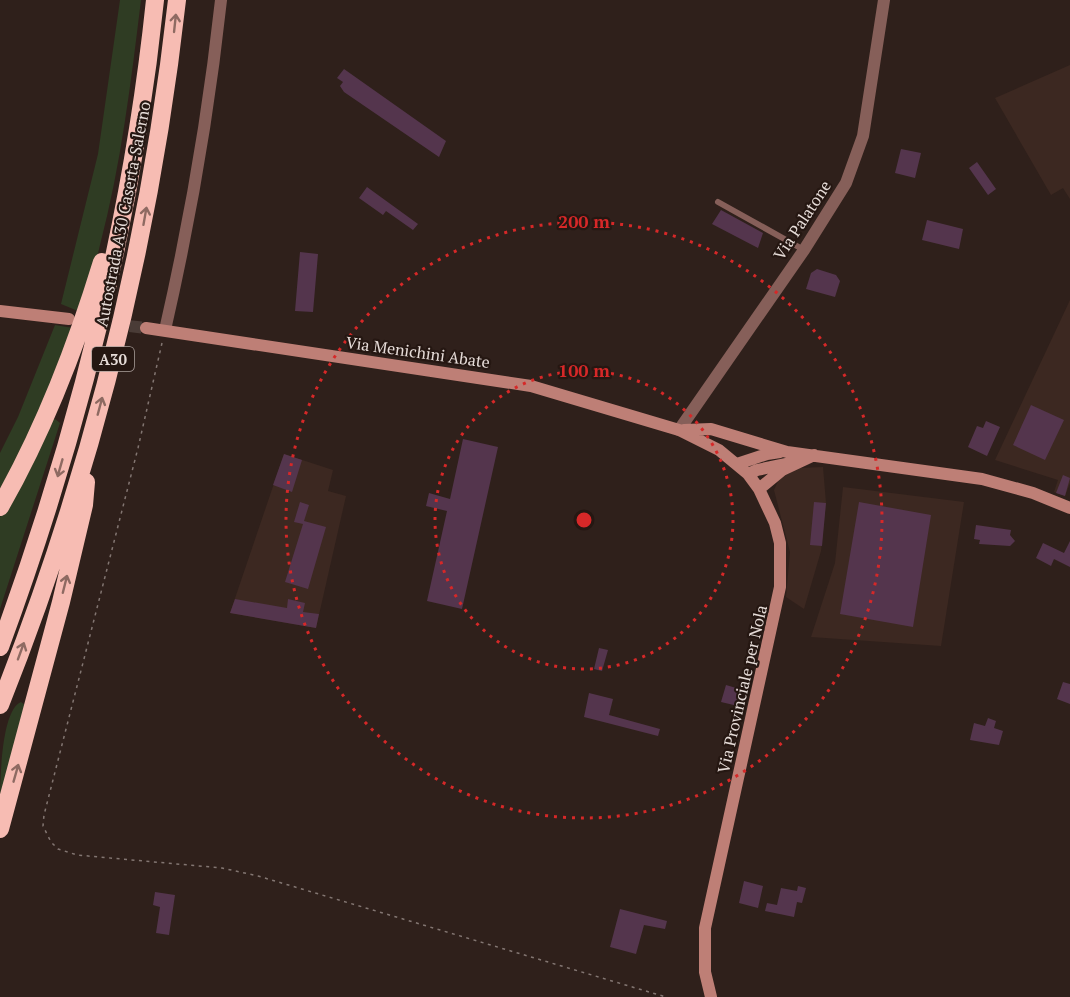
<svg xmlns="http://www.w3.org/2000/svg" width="1070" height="997" font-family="'PT Serif',serif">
	<rect width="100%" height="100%" fill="#2f201b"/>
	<path fill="#3c2821" d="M 1070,65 L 1070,199 L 1063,188 L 1051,195 L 995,98 Z
		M 1070,300 L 1070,483 L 1065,496 L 1054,492 L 1058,480 L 995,460 Z
		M 284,454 L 333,470 L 328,491 L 346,496 L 316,628 L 230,613 Z
		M 823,467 L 826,503 L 821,551 L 804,609 L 786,597 L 790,552 L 774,490 L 779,479 L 787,471 L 800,468 Z
		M 843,487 L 964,502 L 941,646 L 811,637 L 835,563 Z"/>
	<path fill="#2f3c23" d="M 120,0 L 141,0 C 131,82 121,165 100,245 C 95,268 86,289 78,311 L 61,304 L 98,154 Z
		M 55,325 L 73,328 L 49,394 L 0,495 L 0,453 L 18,417 Z
		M 55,419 L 60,423 L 0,609 L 0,517 L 50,420 Z
		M 21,702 L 25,705 L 0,810 C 0,787 0,711 21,702 Z"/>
	<path fill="#54354d" d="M 344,69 L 446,141 L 439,157 L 344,92 L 340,86 L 343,82 L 337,78 Z
		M 901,149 L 921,153 L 915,178 L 895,173 Z
		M 977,162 L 996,189 L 988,195 L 969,168 Z
		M 367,187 L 418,224 L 413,230 L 386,211 L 383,215 L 359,198 Z
		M 721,210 L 763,233 L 758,248 L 712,224 Z
		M 927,220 L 963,229 L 959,249 L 922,240 Z
		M 300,252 L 318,254 L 313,312 L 295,311 Z
		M 817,269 L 836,275 L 840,281 L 835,297 L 806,289 L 811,273 Z
		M 1031,405 L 1064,420 L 1045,460 L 1013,445 Z
		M 986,421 L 1000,427 L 987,456 L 968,447 L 977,426 L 983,428 Z
		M 463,439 L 498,447 L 462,609 L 427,601 L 447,511 L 426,506 L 429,493 L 450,499 Z
		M 284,454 L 302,460 L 292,492 L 273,485 Z
		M 1063,475 L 1070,478 L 1065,496 L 1056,493 Z
		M 300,502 L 309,505 L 304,521 L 326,527 L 308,589 L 285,582 L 303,524 L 294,522 Z
		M 814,502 L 826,503 L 822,546 L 810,545 Z
		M 859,502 L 931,515 L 913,627 L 840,614 Z
		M 976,525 L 1011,530 L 1010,535 L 1015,541 L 1010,546 L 979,544 L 980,540 L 974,539 Z
		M 1070,541 L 1070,567 L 1054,559 L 1051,566 L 1036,558 L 1043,543 L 1064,553 Z
		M 235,599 L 287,608 L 288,599 L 305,603 L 303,612 L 319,614 L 316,628 L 230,613 Z
		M 599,648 L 608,650 L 602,671 L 594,669 Z
		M 1063,682 L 1070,684 L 1070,704 L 1057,699 Z
		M 726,685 L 743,690 L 738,706 L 721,702 Z
		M 589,693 L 613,699 L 609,715 L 660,729 L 658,736 L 584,717 Z
		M 988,718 L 996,721 L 994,728 L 1003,731 L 999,745 L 970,740 L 974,723 L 985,726 Z
		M 744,881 L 763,886 L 758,908 L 739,903 Z
		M 798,886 L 806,888 L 802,903 L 797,902 L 794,917 L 765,911 L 767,903 L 777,905 L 781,888 L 797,891 Z
		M 155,892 L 175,895 L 169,935 L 156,933 L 160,907 L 153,905 Z
		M 620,909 L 667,921 L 665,929 L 644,925 L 636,954 L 610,947 Z"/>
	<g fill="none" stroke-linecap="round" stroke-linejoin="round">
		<path stroke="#4a3c37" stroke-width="12" stroke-dasharray="12 6" stroke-linecap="butt" d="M 94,322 L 146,328"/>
		<path stroke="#837672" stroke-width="1.5" stroke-dasharray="3 4.5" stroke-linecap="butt" d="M 162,343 L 138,448 L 44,815 L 43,826 L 51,842 L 58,849 L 77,855 L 222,868 L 258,876 L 666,997"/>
		<path stroke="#865f59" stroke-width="6" d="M 718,202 L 804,250"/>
		<path stroke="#865f59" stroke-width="12" d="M 165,330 C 190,221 209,111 221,0
			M 679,430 L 804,250 L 846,183 L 863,136 L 884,0"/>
		<path stroke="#be7f76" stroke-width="12" d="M 0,311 L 69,319
			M 146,328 L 531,386 L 679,430 L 719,450 L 748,474 L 759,489 L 775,523 L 780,543 L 780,587 L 705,928 L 705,972 L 711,997
			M 684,430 L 711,429 L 787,452 L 982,479 L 1033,493 L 1070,508
			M 737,464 L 767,454 L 780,452
			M 748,474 L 757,470 L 790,463
			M 759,489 L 782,470 L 814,455"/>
		<path stroke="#f7bcb3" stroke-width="18" d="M 0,507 C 44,430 76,347 102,262
			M 0,647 C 77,438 132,222 155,0
			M 0,705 C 90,479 150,243 177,0
			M 0,829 L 61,602 L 84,505 L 86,482"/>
	</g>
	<defs><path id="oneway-shaft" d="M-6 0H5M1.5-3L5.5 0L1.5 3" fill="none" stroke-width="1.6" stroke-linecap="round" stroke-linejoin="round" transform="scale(1.5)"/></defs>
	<g stroke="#8e6a62">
		<use href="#oneway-shaft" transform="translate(175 23) rotate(-84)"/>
		<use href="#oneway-shaft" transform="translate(145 216) rotate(-80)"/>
		<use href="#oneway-shaft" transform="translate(100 406) rotate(-75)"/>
		<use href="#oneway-shaft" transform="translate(60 468) rotate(106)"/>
		<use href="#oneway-shaft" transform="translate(65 584) rotate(-76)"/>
		<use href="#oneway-shaft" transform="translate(21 651) rotate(-70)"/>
		<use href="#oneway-shaft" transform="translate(16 773) rotate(-74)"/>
	</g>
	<g fill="none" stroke="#d62828" stroke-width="3" stroke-dasharray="3 6">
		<circle cx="584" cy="520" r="149"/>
		<circle cx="584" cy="520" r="298"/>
	</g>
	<g text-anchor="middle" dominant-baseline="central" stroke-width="4.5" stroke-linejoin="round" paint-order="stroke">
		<rect fill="#251712" stroke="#aca19d" stroke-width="1.5" x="92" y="347" width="42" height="24" rx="4.5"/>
		<g font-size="15" font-weight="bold" fill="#e6dcd8">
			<text x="113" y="359">A30</text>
		</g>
		<g font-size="16" fill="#e6dcd8" stroke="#251712">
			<text transform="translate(123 214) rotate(-79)">Autostrada A30 Caserta-Salerno</text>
			<text transform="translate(802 220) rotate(-57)">Via Palatone</text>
			<text transform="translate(418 352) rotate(8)">Via Menichini Abate</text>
			<text transform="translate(742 689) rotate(-77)">Via Provinciale per Nola</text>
		</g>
	</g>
	<circle cx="584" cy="520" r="9" fill="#d62828" stroke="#251712" stroke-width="3"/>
	<g font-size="18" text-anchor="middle" font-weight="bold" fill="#d62828" stroke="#251712" stroke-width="4.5" stroke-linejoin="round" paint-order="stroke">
		<text x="584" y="228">200 m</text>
		<text x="584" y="377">100 m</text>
	</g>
</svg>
